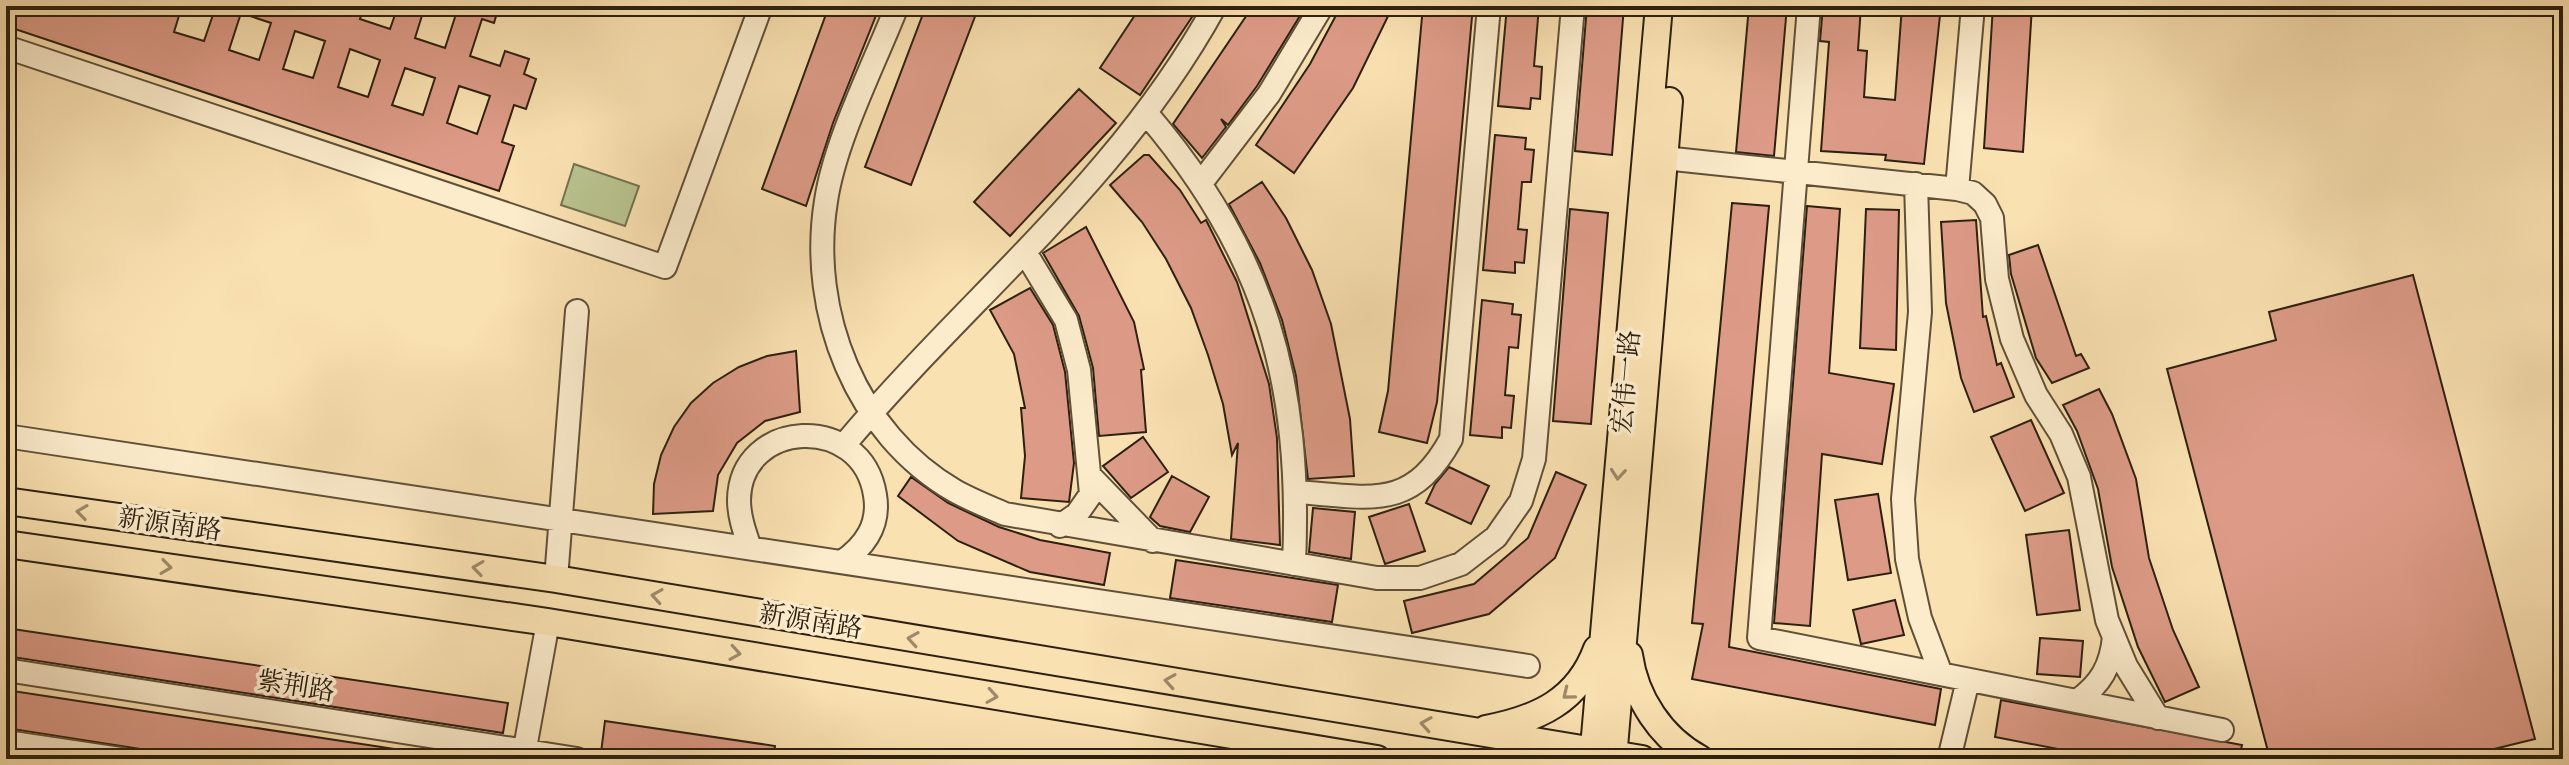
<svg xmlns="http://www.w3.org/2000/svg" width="2569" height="765" font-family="Cardo,'Noto Serif SC',serif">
	<rect width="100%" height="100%" fill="#fae1b1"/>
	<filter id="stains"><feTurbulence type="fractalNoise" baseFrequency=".0025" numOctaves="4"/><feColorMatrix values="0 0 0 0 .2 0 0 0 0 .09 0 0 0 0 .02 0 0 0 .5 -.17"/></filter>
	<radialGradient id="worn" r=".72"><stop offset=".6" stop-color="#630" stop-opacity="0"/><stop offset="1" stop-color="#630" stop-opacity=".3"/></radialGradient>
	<path fill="#b9c490" stroke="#737250" stroke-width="2" d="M 574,164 L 639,186 L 625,226 L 561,205 Z"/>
	<path fill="#dd9b87" stroke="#2d2011" stroke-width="2" fill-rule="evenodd" d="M 6,6 L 182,6 L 174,32 L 204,41 L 216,6 L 364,6 L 360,19 L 390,29 L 398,6 L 425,6 L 415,38 L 445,48 L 457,11 L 452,6 L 499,6 L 494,23 L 482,19 L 470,56 L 500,66 L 505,51 L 529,59 L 524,74 L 536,79 L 526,109 L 514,105 L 502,142 L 514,146 L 499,191 L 6,26 ZM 241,13 L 271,23 L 259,60 L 229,50 ZM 295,31 L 325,41 L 313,78 L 283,69 ZM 350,49 L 380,60 L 368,97 L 338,87 ZM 405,68 L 435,78 L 423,115 L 392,105 ZM 459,86 L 490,96 L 477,134 L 447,123 Z
		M 829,6 L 858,6 L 877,13 L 833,123 L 806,206 L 762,189 Z
		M 926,6 L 979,6 L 911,185 L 865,167 Z
		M 1141,6 L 1180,6 L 1194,14 L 1140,95 L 1100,68 Z
		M 1253,6 L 1306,6 L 1257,86 L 1228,125 L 1221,119 L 1226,127 L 1202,158 L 1173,124 Z
		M 1341,6 L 1393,6 L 1353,88 L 1294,173 L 1256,145 L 1310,64 Z
		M 1423,6 L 1473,6 L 1437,402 L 1427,443 L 1379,432 L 1388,391 Z
		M 1507,6 L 1539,6 L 1534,66 L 1542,67 L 1540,99 L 1531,98 L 1530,109 L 1498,106 Z
		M 1587,6 L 1624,6 L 1612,155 L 1575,151 Z
		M 1749,6 L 1787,6 L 1774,156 L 1736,152 Z
		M 1823,6 L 1861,6 L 1858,50 L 1867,51 L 1864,97 L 1895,100 L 1902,6 L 1941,6 L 1924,164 L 1885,160 L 1886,155 L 1821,151 L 1829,42 L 1820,41 Z
		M 1993,6 L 2032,6 L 2023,152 L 1984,148 Z
		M 1079,89 L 1116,123 L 1010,236 L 974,202 Z
		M 1495,135 L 1526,138 L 1525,149 L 1534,150 L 1531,182 L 1522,182 L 1519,218 L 1518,229 L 1527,230 L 1524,263 L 1515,262 L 1515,273 L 1483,270 Z
		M 1144,155 L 1149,155 L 1180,190 L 1201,223 L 1206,220 L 1237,282 L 1269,384 L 1277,438 L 1280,545 L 1231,539 L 1238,443 L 1232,455 L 1223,404 L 1208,355 L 1191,308 L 1166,259 L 1142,222 L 1110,185 Z
		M 1262,182 L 1286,218 L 1312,270 L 1331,324 L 1350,419 L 1354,476 L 1308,479 L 1296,376 L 1282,320 L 1260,263 L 1229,204 Z
		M 1732,203 L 1769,206 L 1729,647 L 1941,689 L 1935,725 L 1692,679 L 1703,624 L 1692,623 Z
		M 1807,206 L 1840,209 L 1829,373 L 1894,384 L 1882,464 L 1822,454 L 1810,626 L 1774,623 Z
		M 1570,209 L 1608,213 L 1591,424 L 1553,421 Z
		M 1866,209 L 1899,210 L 1896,350 L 1860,348 Z
		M 1976,220 L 1983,317 L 1986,316 L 1997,365 L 2001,363 L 2014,397 L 1974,412 L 1961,378 L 1946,303 L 1941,222 Z
		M 1086,227 L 1134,322 L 1144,369 L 1141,370 L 1146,432 L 1099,436 L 1093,368 L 1079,316 L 1043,253 Z
		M 2038,245 L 2076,356 L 2081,354 L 2089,368 L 2052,383 L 2036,358 L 2011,274 L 2009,255 Z
		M 2413,275 L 2535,739 L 2453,759 L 2270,759 L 2167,369 L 2276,340 L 2269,312 Z
		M 1030,288 L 1053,325 L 1065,372 L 1074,463 L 1069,502 L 1021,498 L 1025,456 L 1021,408 L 1025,408 L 1014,354 L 990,310 Z
		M 1482,300 L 1513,304 L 1512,314 L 1521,315 L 1518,348 L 1509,347 L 1506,384 L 1505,395 L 1514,396 L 1511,428 L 1502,427 L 1502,438 L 1470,435 Z
		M 796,351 L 800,412 L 765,421 L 737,443 L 718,475 L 713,511 L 653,514 L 654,484 L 661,455 L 674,427 L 691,403 L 713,383 L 739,367 L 767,356 Z
		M 2099,389 L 2112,414 L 2136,479 L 2149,558 L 2173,630 L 2199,687 L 2165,702 L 2138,647 L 2112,567 L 2098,489 L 2077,431 L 2063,405 Z
		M 2031,420 L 2064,493 L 2025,511 L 1991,437 Z
		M 1143,437 L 1168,472 L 1131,498 L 1103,466 Z
		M 1449,467 L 1489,486 L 1471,524 L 1426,503 L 1435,484 Z
		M 1556,472 L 1586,485 L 1555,558 L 1489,614 L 1412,633 L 1404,601 L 1474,584 L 1528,538 Z
		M 1172,476 L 1209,497 L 1190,532 L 1160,526 L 1150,517 Z
		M 911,477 L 948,503 L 999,527 L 1040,540 L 1110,553 L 1104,585 L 1030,572 L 958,541 L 898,496 Z
		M 1878,494 L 1891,573 L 1848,580 L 1835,500 Z
		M 1409,504 L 1425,551 L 1385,564 L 1369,517 Z
		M 1313,508 L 1355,512 L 1351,559 L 1309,552 Z
		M 2069,530 L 2080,610 L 2037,615 L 2026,535 Z
		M 1176,560 L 1338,585 L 1332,622 L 1170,598 Z
		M 1895,600 L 1904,635 L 1861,644 L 1853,610 Z
		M 6,628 L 508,703 L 503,733 L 6,656 Z
		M 2040,638 L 2083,641 L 2080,677 L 2037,674 Z
		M 6,690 L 408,751 L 407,759 L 204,759 L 6,728 Z
		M 2001,700 L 2242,745 L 2239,759 L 2110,759 L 1995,737 Z
		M 605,721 L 775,746 L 773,759 L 643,759 L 601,753 Z"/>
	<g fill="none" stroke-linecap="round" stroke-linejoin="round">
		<defs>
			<path id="minor" d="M 897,6 C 874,65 835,140 826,201 C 808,312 856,434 955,491 C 971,500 989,507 1005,514 L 1377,578 L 1420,578 L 1461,564 L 1496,537 L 1521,501 L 1534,459 L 1573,6
				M 1809,6 L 1759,638 L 2222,730
				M 6,47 L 665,267 L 761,6
				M 1147,114 C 1266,253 1302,383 1294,564
				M 1664,158 L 1957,189 L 1973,193 L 1985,204 L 1992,218 L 1997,279 L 2012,339 L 2036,395 L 2061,434 L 2079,477 L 2107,620 L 2126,666 L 2158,718
				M 1201,183 L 1269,94 L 1322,6
				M 1916,184 L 1920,312 L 1903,499 L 1907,559 L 1920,618 L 1941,674
				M 1957,189 L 1973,6
				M 1025,252 L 1066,320 L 1079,370 L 1091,494 L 1077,514 L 1060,526
				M 6,436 L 1528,666
				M 844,445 C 970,295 1119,181 1215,6
				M 1090,476 L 1153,541
				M 1297,492 C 1370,497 1411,512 1451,439 L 1489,6
				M 750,548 C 745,533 739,517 739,500 C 740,419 862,412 875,495 C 880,525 865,546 842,562
				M 556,579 L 577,311
				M 6,670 L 577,759
				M 2077,701 C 2101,684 2111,666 2114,637
				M 6,742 L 120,759
				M 523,759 L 548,622
				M 1949,759 L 1968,680"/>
			<path id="major" d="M 6,501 L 556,579 L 1642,759
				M 6,544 L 548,622 L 1377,759
				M 1629,655 C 1635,698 1661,738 1700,759
				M 1486,729 C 1538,719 1578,701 1597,649
				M 1593,759 L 1659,6
				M 1613,759 L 1669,101"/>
		</defs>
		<use href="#minor" stroke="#605039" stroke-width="26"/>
		<use href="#major" stroke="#2d2011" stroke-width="30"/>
		<use href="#minor" stroke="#fceccc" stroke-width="22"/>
		<use href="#major" stroke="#fae1b1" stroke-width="26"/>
	</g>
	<defs><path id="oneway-chevron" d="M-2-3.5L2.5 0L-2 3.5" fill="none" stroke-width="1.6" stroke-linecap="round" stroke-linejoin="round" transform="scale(2)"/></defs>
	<g stroke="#9e8a69">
		<use href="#oneway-chevron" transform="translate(1618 474) rotate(95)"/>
		<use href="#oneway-chevron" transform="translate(82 512) rotate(-172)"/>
		<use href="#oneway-chevron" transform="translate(166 567) rotate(8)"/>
		<use href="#oneway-chevron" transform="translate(478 568) rotate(-172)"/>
		<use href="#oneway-chevron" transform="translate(657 596) rotate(-171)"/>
		<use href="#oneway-chevron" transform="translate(913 639) rotate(-171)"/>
		<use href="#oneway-chevron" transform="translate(735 653) rotate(9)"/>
		<use href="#oneway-chevron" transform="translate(1170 681) rotate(-171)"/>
		<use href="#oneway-chevron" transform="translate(1568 694) rotate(141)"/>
		<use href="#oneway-chevron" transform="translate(992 696) rotate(9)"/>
		<use href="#oneway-chevron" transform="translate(1426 724) rotate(-171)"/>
	</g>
	<g text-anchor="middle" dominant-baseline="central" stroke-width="7" stroke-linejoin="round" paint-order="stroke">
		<g font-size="26" fill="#2d2011" stroke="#fceccc">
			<text transform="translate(1626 382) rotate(-85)">宏伟一路</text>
			<text transform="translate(170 524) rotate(8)">新源南路</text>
			<text transform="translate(811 621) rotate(9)">新源南路</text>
			<text transform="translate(296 686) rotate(9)">紫荆路</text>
		</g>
	</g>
	<rect width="2569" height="765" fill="none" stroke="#fae1b1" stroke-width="32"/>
	<rect x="8" y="8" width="2553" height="749" fill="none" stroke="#2d2011" stroke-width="4"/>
	<rect x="16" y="16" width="2537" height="733" fill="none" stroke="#2d2011" stroke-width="2"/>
	<rect width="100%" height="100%" filter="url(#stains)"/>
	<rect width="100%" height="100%" fill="url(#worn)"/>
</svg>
